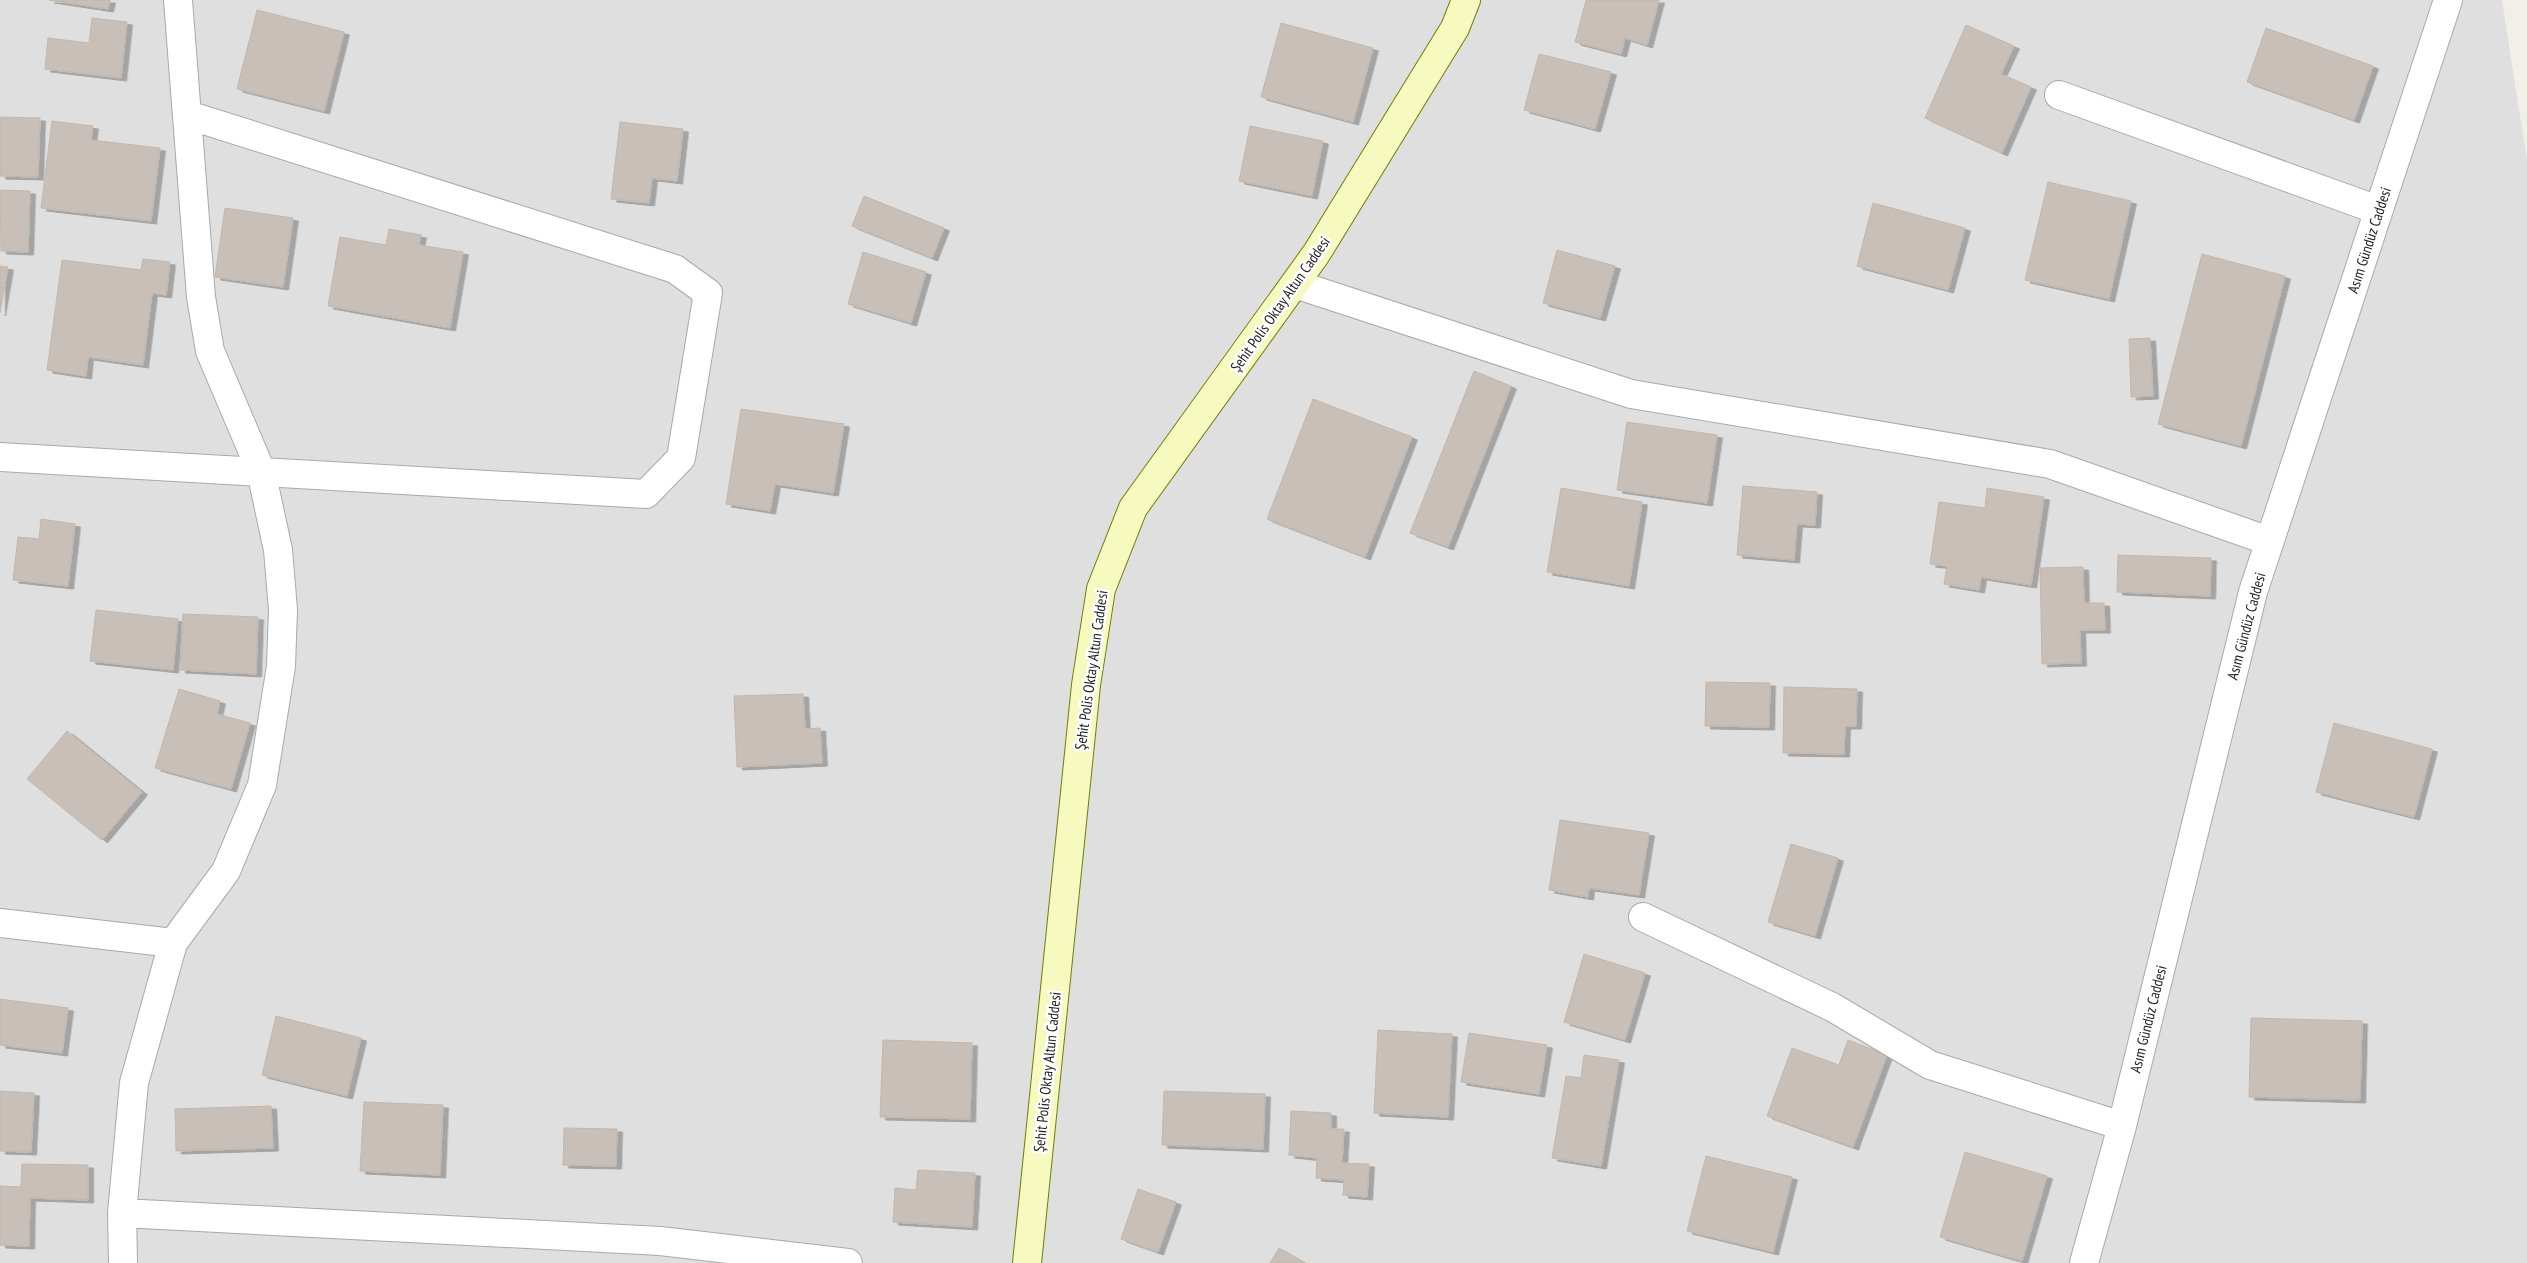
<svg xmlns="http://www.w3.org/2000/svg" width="2527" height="1263" font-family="'PT Sans Narrow',sans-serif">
	<defs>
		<filter id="shadow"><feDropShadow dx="5.5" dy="3" stdDeviation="0" flood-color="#0004"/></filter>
	</defs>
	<rect width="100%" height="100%" fill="#f2efe9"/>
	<path fill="#e0dfdf" d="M 0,0 L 2502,0 L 2527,161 L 2527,1263 L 0,1263 Z"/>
	<path fill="#c7bfb8" stroke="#c4b6ab" filter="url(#shadow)" d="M 49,0 L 110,0 L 108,9 Z
		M 1586,0 L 1659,0 L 1647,45 L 1625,38 L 1621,54 L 1575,42 Z
		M 257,10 L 344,32 L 324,111 L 237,89 Z
		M 92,18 L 127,22 L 121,78 L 45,69 L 48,38 L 89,43 Z
		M 1281,23 L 1373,48 L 1353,122 L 1261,97 Z
		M 1966,25 L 2014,46 L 2001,74 L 2031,87 L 2002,153 L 1925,118 Z
		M 2266,28 L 2373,66 L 2354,120 L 2247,82 Z
		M 1539,54 L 1611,72 L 1595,129 L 1524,110 Z
		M 0,117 L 40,118 L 38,177 L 0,176 Z
		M 52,121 L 93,126 L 91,140 L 160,148 L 151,221 L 41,208 Z
		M 620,122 L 683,129 L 677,181 L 652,178 L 649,203 L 611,199 Z
		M 1250,126 L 1323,141 L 1312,196 L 1239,181 Z
		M 2048,182 L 2131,201 L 2109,299 L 2025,280 Z
		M 0,190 L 30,191 L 28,252 L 1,251 Z
		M 864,196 L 944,228 L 932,258 L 852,226 Z
		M 1873,203 L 1965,228 L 1948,290 L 1857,266 Z
		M 225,208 L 293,218 L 283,287 L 215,277 Z
		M 389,229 L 421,235 L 419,245 L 463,252 L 450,328 L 328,306 L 340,237 L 386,245 Z
		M 1557,250 L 1615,266 L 1600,318 L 1543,303 Z
		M 863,252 L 926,272 L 911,323 L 848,304 Z
		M 2202,254 L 2285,276 L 2241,446 L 2158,424 Z
		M 143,259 L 170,262 L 166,295 L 152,293 L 143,365 L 88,357 L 86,376 L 47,370 L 62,260 L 141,270 Z
		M 0,266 L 8,267 L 0,313 Z
		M 2150,338 L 2153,396 L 2131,397 L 2129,339 Z
		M 1474,371 L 1511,386 L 1448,547 L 1410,533 Z
		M 1313,399 L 1412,437 L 1365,557 L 1267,519 Z
		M 741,409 L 844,424 L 833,493 L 775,484 L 770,511 L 726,504 Z
		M 1627,422 L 1717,435 L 1707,503 L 1617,490 Z
		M 1743,486 L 1817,492 L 1815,525 L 1797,524 L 1794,560 L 1737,555 Z
		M 1561,488 L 1642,502 L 1629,586 L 1547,572 Z
		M 1987,488 L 2044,497 L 2031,585 L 1981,577 L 1979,590 L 1944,584 L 1947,566 L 1930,564 L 1939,502 L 1985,508 Z
		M 41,519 L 75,524 L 68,586 L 13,580 L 18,537 L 39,539 Z
		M 2118,555 L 2211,558 L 2210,596 L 2117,592 Z
		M 2083,567 L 2084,603 L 2104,603 L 2105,630 L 2080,630 L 2081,663 L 2042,664 L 2040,568 Z
		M 96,610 L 178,619 L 173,670 L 90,661 Z
		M 183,614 L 258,617 L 256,674 L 180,670 Z
		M 1706,682 L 1770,683 L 1769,727 L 1705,726 Z
		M 1784,687 L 1857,689 L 1856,726 L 1845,726 L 1844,754 L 1783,753 Z
		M 179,689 L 220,701 L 217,714 L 250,723 L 231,789 L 155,768 Z
		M 803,694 L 805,729 L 820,728 L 822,763 L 737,767 L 734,696 Z
		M 2334,723 L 2432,749 L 2414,817 L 2316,792 Z
		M 67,731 L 142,792 L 102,840 L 27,779 Z
		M 1560,820 L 1649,833 L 1639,895 L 1589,888 L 1588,897 L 1549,890 Z
		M 1791,844 L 1838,858 L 1815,936 L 1768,922 Z
		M 1584,954 L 1645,973 L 1625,1040 L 1564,1022 Z
		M 0,999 L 68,1008 L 62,1053 L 0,1045 Z
		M 276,1016 L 361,1038 L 347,1096 L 262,1075 Z
		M 2251,1018 L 2362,1021 L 2360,1100 L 2249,1097 Z
		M 1378,1030 L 1452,1034 L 1448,1117 L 1374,1113 Z
		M 1469,1033 L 1547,1045 L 1539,1094 L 1461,1082 Z
		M 883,1040 L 972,1043 L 970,1119 L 880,1117 Z
		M 1848,1040 L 1887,1055 L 1853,1147 L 1767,1116 L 1792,1048 L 1839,1065 Z
		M 1584,1055 L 1619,1060 L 1601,1166 L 1552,1158 L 1566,1076 L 1581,1078 Z
		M 0,1091 L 34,1093 L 31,1152 L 0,1151 Z
		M 1164,1091 L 1265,1094 L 1263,1149 L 1162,1145 Z
		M 364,1102 L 443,1105 L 440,1175 L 360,1171 Z
		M 271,1106 L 273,1148 L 176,1151 L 175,1109 Z
		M 1291,1111 L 1331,1113 L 1331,1129 L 1344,1129 L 1342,1163 L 1369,1164 L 1367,1197 L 1343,1195 L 1344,1180 L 1316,1178 L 1317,1158 L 1289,1155 Z
		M 564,1128 L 617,1129 L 616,1166 L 563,1165 Z
		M 1965,1152 L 2047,1176 L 2022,1261 L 1940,1237 Z
		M 1706,1156 L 1792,1177 L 1773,1252 L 1687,1231 Z
		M 22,1164 L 88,1165 L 88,1200 L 30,1198 L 29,1246 L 0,1245 L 0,1186 L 21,1187 Z
		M 918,1170 L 975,1173 L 972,1227 L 893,1222 L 895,1188 L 916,1190 Z
		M 1138,1189 L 1176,1202 L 1158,1252 L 1121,1239 Z
		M 1279,1248 L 1305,1263 L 1270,1263 Z"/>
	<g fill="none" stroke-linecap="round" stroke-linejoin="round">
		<defs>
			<path id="street" d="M 2059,95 L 2378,210
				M 1295,284 L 1631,394 L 2050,464 L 2269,541
				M 0,457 L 646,494 L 681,458 L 708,293 L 675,269 L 188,115
				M 1643,917 L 1832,1007 L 1930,1065 L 2122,1126
				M 0,923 L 173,943
				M 122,1213 L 660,1241 L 848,1263
				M 123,1263 L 122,1213 L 134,1083 L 173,943 L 226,871 L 262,785 L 281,666 L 283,610 L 278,550 L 261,471 L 210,351 L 201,297 L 178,0
				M 2084,1263 L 2122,1126 L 2253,592 L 2448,0"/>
			<path id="secondary" d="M 1027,1263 L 1086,685 L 1101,589 L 1133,508 L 1316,254 L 1455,28 L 1466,0"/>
		</defs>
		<use href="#street" stroke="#a9a9a9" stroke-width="30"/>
		<use href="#secondary" stroke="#707d05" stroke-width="30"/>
		<use href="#street" stroke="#fff" stroke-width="28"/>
		<use href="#secondary" stroke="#f7fabf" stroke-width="28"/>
	</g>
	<g text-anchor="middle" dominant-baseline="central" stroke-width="5" stroke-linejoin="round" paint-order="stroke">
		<g font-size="15" fill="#222" stroke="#fff">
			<text transform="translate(2369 240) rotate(-72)">Asım Gündüz Caddesi</text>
			<text transform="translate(1280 304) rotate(-55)">Şehit Polis Oktay Altun Caddesi</text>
			<text transform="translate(2246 626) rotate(-75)">Asım Gündüz Caddesi</text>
			<text transform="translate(1091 670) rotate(-82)">Şehit Polis Oktay Altun Caddesi</text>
			<text transform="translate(2148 1019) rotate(-76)">Asım Gündüz Caddesi</text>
			<text transform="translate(1047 1072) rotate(-84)">Şehit Polis Oktay Altun Caddesi</text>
		</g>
	</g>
</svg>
